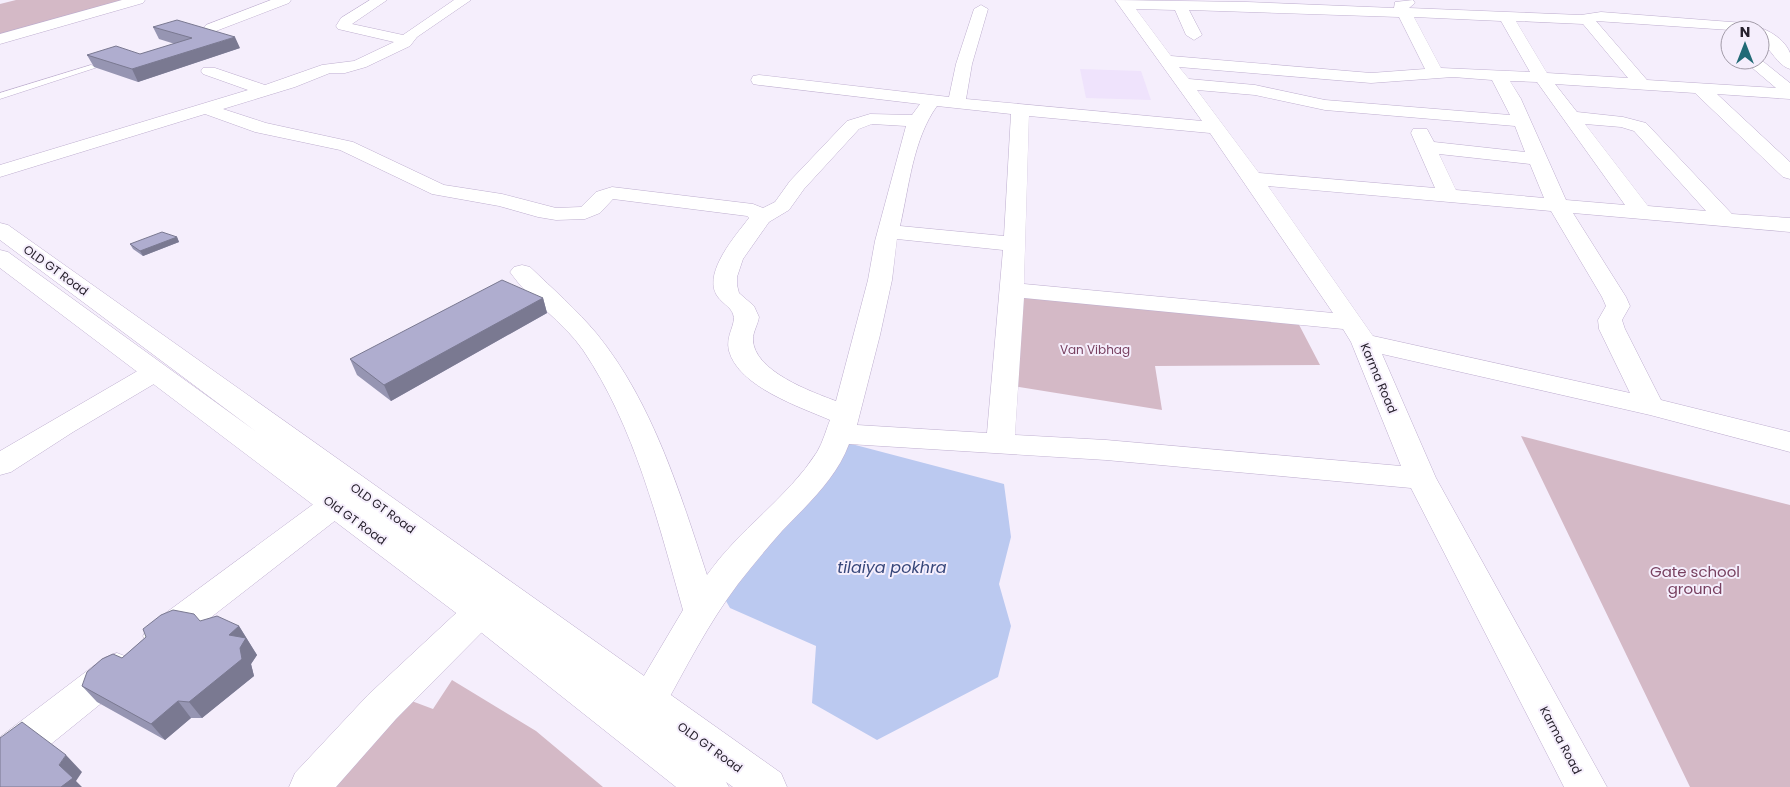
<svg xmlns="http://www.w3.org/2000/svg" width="1790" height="787" font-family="Poppins,sans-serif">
	<rect width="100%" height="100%" fill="#f5eefc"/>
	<path fill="#efe3fc" d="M 1080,69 L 1141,71 L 1151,100 L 1086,98 Z"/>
	<path fill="#d4b9c6" d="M 16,0 L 127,0 L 0,35 L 0,4 Z
		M 1012,290 L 1296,319 L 1320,365 L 1155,366 L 1162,410 L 1006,385 Z
		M 1521,436 L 1790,505 L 1790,787 L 1690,787 Z
		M 452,680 L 536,731 L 603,787 L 323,787 L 401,697 L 433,709 Z"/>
	<path fill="#bbc9f0" d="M 844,442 L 1004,484 L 1011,537 L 999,584 L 1011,626 L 998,677 L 877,740 L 812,703 L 816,646 L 730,608 L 718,587 Z"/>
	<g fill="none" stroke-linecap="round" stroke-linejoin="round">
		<defs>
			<path id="service" d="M 91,65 L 98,67 L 0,99 L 0,93 Z"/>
			<path id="minor" d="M 122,0 L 145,0 L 143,3 L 0,44 L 0,34 Z
				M 271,0 L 291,0 L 289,3 L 216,31 L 211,32 L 204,28 L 206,25 Z
				M 370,0 L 387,0 L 352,24 L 403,35 L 454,0 L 471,0 L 417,37 L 410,46 L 366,67 L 345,73 L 330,73 L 295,87 L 223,109 L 266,123 L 353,142 L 444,185 L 502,194 L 556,208 L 581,207 L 596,192 L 612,187 L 753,204 L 763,208 L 775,202 L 790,181 L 847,121 L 870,114 L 912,115 L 920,104 L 759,85 L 753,84 L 751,80 L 753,76 L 759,75 L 949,97 L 956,64 L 974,9 L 981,5 L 988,9 L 972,64 L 966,99 L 1202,121 L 1115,0 L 1247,2 L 1394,8 L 1395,2 L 1413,0 L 1415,3 L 1409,8 L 1581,15 L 1601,12 L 1744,23 C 1760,26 1783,35 1790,53 C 1790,57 1790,64 1790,69 C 1778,66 1770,48 1760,40 L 1760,30 L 1730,30 L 1596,21 L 1647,80 L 1776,88 L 1743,60 L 1760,59 L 1790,83 L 1790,99 L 1717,94 L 1790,162 L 1790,179 L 1783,177 L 1695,93 L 1555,84 L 1577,112 L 1623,117 L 1646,123 L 1732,214 L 1790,218 L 1790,232 L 1573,213 L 1626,297 L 1630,306 L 1622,320 L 1625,329 L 1661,400 L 1790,432 L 1790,452 L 1650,415 L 1382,354 L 1436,478 L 1607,787 L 1564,787 L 1411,488 L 1106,460 L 849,444 C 836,479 807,505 782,531 C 767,548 752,566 738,584 C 708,624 685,669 661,713 L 648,718 L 635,713 L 629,701 L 683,610 C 658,522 635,427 583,350 C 563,321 530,301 510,272 L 514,267 L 522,265 L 530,267 C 553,289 577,310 597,334 C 653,403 680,493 707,575 C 738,530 788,498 817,452 C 823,442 826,430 830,420 C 800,407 739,387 729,351 C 725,335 737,324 733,314 C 731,307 720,302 716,294 C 704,271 736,235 749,218 L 747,216 L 613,199 L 600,213 L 585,219 L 556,220 L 538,217 L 499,206 L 432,194 L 340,150 L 255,132 L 205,114 L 0,177 L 0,165 L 248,90 L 203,74 L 201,71 L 203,68 L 215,68 L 265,85 L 322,65 L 354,61 L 394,42 L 338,29 L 336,26 L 341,18 ZM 1136,9 L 1175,10 L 1186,35 L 1194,40 L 1202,35 L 1189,10 L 1399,17 L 1425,69 L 1371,73 L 1171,56 ZM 1414,17 L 1501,21 L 1530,72 L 1441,68 ZM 1516,21 L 1583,24 L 1628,78 L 1547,73 ZM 1179,67 L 1371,83 L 1453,77 L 1492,80 L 1510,115 L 1325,100 L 1255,85 L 1189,79 ZM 1510,81 L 1537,82 L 1625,205 L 1566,200 L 1521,99 ZM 1197,90 L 1255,95 L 1325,110 L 1515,126 L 1525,152 L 1434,142 L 1427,129 L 1413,129 L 1411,133 L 1435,188 L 1259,173 ZM 937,106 L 1011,114 L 1004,236 L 900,226 C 909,187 913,139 937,106 ZM 1029,116 L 1210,133 L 1333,313 L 1024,284 ZM 872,124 L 906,126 L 875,241 L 868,280 L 836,401 C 812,392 753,371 753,339 C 753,332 758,324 759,317 L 754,306 L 739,293 L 737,285 L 737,277 L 743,259 L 769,222 L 789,210 L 804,189 L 859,129 ZM 1585,124 L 1621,127 L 1634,131 L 1706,211 L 1648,206 ZM 1439,154 L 1530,164 L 1544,198 L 1456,190 ZM 1268,186 L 1551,211 L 1602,297 L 1606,306 L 1598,320 L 1599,329 L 1630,393 L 1373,336 ZM 897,239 L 1003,250 L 987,433 L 857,425 L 880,335 L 892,280 ZM 1024,298 L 1343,329 L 1351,342 L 1401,466 L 1106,440 L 1015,435 Z
				M 155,364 L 164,366 L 168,372 L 164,378 L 73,432 L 11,472 L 0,475 L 0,451 L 146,366 Z
				M 334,494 L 345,497 L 350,505 L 345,513 L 174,646 L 161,651 L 148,646 L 143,636 L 148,626 L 323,497 Z
				M 480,598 L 492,602 L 498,612 L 492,622 L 396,719 L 336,787 L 289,787 L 295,773 L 368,695 L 468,602 Z
				M 117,653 L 130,658 L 135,669 L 130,680 L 14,774 L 0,779 L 0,737 L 104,658 Z"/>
			<path id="secondary" d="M 0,223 L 8,225 L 781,773 L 787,787 L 733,787 L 726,782 L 729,787 L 676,787 L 468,622 L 0,268 L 0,250 L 8,252 L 258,433 L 0,240 Z"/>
		</defs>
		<use href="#service" stroke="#beaecf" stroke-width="1"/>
		<use href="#minor" stroke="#beaecf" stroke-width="1"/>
		<use href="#secondary" stroke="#beaecf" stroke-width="1"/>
		<use href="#service" fill="#fff" fill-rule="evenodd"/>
		<use href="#minor" fill="#fff" fill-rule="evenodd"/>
		<use href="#secondary" fill="#fff" fill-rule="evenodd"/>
	</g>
	<path fill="#9695b2" d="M 153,27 L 240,48 L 138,82 L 94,67 L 87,55 L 140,54 L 175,44 L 159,39 Z
		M 177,237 L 179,242 L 143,256 L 133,249 L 130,244 Z
		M 543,298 L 547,313 L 391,401 L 357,375 L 350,359 Z
		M 200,621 L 239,626 L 257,655 L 251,664 L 254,676 L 202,718 L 191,718 L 165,740 L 97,702 L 82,686 L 122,658 L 146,637 Z"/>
	<path fill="#7a7991" d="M 235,37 L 240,48 L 138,82 L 132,69 Z
		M 177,237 L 179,242 L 143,256 L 140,251 Z
		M 543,298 L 547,313 L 391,401 L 384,385 Z
		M 239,626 L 257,655 L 251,664 L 254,676 L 202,718 L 189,702 L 229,635 Z
		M 178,701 L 191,718 L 165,740 L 151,724 Z
		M 66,755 L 82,772 L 76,781 L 82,787 L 61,787 L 59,765 Z"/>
	<path fill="#afadcf" stroke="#7a7991" d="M 177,20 L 235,37 L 132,69 L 87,55 L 116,46 L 140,54 L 192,38 L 153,27 Z
		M 162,232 L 177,237 L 140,251 L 130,244 Z
		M 502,280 L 543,298 L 384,385 L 350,359 Z
		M 173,610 L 194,614 L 200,621 L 217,616 L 239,626 L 229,635 L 246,638 L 240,648 L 242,659 L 189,702 L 178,701 L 151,724 L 82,686 L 87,672 L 102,659 L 113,654 L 122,658 L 146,637 L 143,629 L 161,615 Z
		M 22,722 L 66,755 L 59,765 L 73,778 L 61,787 L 0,787 L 0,738 Z"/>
	<g text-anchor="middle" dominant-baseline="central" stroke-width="4" stroke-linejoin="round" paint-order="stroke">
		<g font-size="12" fill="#27212d" stroke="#f5eefc">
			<text transform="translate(56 270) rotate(36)">OLD GT Road</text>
			<text transform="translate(1379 378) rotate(67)">Karma Road</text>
			<text transform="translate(383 508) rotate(36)">OLD GT Road</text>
			<text transform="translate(355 520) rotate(36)">Old GT Road</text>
			<text transform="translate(1561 740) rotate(62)">Karma Road</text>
			<text transform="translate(710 747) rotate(36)">OLD GT Road</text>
		</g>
		<g font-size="12" fill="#784160" stroke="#f5eefc">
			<text x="1095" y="349">Van Vibhag</text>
		</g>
		<g font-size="15" fill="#784160" stroke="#f5eefc">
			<text x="1695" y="571">Gate school<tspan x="1695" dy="17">ground</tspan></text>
		</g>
		<g font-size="16" font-style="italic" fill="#37477a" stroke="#f5eefc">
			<text x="892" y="567">tilaiya pokhra</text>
		</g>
	</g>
	<g transform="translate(1745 45)"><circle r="24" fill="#f5eefc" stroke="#a39ca9"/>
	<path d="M0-4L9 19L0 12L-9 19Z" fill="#216a76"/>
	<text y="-8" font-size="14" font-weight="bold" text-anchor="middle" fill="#27212d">N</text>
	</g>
</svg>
